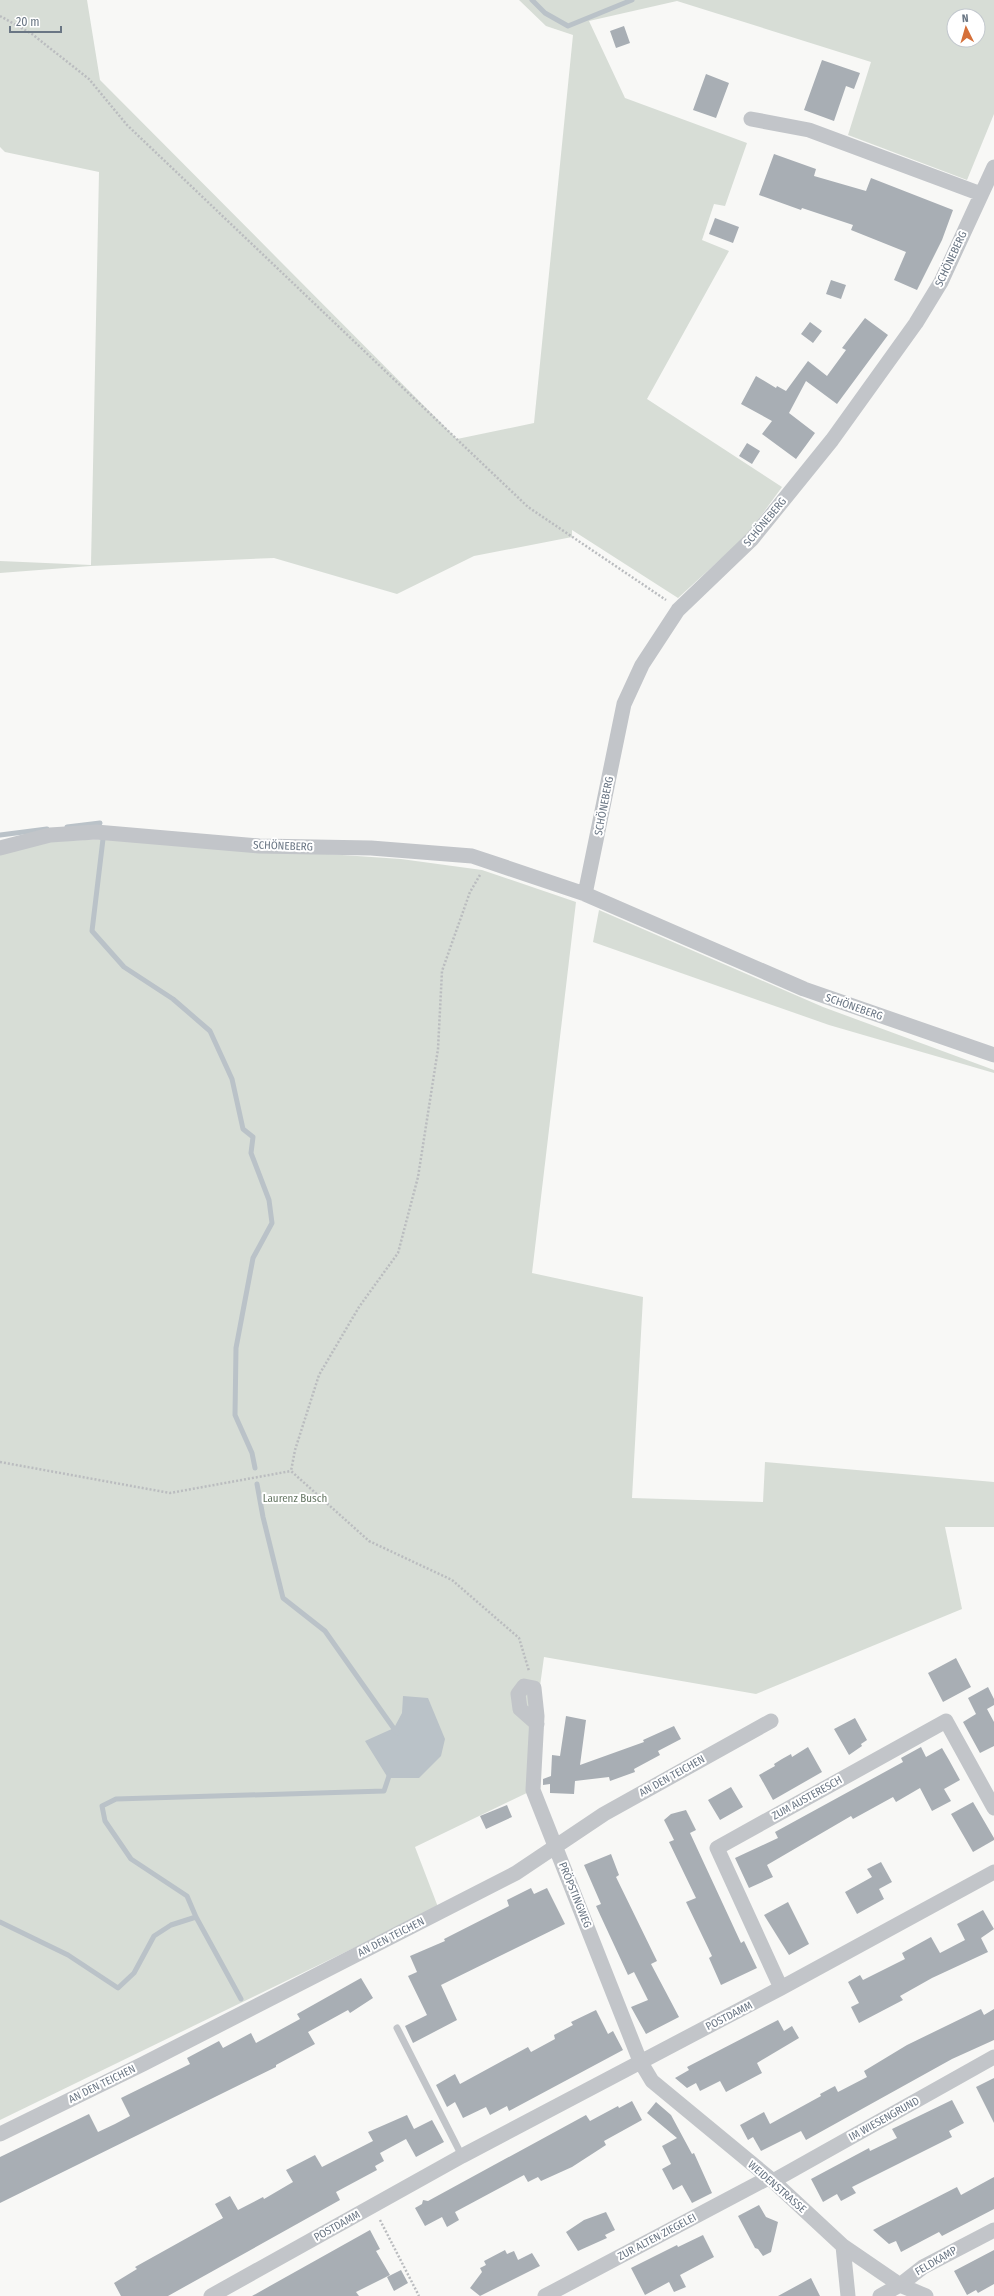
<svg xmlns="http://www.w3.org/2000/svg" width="994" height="2296" font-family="'Fira Sans Condensed',sans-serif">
	<rect width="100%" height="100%" fill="#f8f8f6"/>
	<path fill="#d7ddd6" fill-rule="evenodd" d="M 0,0 L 87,0 L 100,80 L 457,439 L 534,423 L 573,35 L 546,26 L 519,0 L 994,0 L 994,114 L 967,180 L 848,135 L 871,62 L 677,1 L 589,21 L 625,98 L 747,143 L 725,206 L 714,204 L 702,240 L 729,251 L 647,399 L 782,487 L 747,535 L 678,598 L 572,530 L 572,537 L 474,556 L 397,594 L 274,558 L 91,566 L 0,573 L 0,561 L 91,565 L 99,172 L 5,152 L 0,147 ZM 954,16 L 978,16 L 978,40 L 954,40 Z
		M 107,839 L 401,859 L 482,870 L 576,902 L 532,1273 L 643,1297 L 632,1498 L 763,1502 L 765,1462 L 994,1482 L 994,1527 L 945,1527 L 962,1609 L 756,1694 L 544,1657 L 539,1693 L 533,1790 L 415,1847 L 438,1907 L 0,2120 L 0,851 L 41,842 Z
		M 599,910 L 823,1007 L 994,1070 L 994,1073 L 829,1025 L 593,942 Z"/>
	<path fill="#bac2c8" d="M 403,1696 L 428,1698 L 445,1739 L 441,1756 L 419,1778 L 388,1778 L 365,1741 L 394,1728 L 402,1713 Z"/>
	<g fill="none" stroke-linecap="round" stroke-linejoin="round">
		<path stroke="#bac2c8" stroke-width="5" d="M 532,0 L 545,13 L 568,26 L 632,0
			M 67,827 L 100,823
			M 0,835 L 47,829
			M 103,839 L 92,931 L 124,967 L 173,999 L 210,1031 L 232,1079 L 243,1129 L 253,1137 L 251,1153 L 269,1200 L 272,1223 L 253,1258 L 236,1348 L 235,1415 L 252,1453 L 255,1468
			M 257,1484 L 263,1517 L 283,1598 L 325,1631 L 397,1733
			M 0,1922 L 68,1955 L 118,1988 L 134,1973 L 154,1936 L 171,1925 L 196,1917
			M 241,1999 L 196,1917 L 187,1896 L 131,1859 L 105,1821 L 102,1806 L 116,1799 L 384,1791 L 390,1773"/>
	</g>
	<path fill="#a8aeb4" d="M 624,26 L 630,43 L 616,48 L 610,31 Z
		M 822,60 L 860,73 L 854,89 L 846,86 L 834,121 L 804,110 Z
		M 706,74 L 729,83 L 716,118 L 693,110 Z
		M 774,154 L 816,169 L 814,176 L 866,191 L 871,178 L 953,210 L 942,240 L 917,290 L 894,280 L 906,252 L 851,230 L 853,225 L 802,208 L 801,210 L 759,195 Z
		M 715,218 L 739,227 L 733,243 L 709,234 Z
		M 831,280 L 846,285 L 841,299 L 826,294 Z
		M 865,318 L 888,335 L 837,404 L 806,381 L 789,413 L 815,433 L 796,459 L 762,434 L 772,421 L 741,404 L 756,376 L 776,388 L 777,386 L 786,391 L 808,361 L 827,376 L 846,350 L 842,348 Z
		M 810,322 L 822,331 L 813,343 L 801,334 Z
		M 747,443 L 760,451 L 752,464 L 739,456 Z
		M 956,1658 L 971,1687 L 943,1702 L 928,1673 Z
		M 988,1687 L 994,1699 L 994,1705 L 987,1709 L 994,1722 L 994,1746 L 980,1753 L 963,1722 L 976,1714 L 968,1698 Z
		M 566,1716 L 586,1720 L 580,1765 L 644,1742 L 643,1740 L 674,1726 L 681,1739 L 658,1751 L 660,1755 L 634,1769 L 635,1772 L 610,1781 L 609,1777 L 575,1781 L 574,1794 L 550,1793 L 550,1784 L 543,1785 L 543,1779 L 551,1776 L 552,1755 L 560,1756 Z
		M 855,1718 L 867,1740 L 861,1744 L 862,1746 L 849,1755 L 834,1729 Z
		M 808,1747 L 822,1772 L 773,1800 L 759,1775 L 775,1766 L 774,1764 L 782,1759 L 791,1754 L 792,1757 Z
		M 921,1747 L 926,1757 L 942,1748 L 949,1760 L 960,1780 L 944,1789 L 951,1801 L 932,1811 L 920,1788 L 896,1802 L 893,1797 L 853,1819 L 851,1816 L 767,1865 L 773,1877 L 749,1888 L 735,1858 L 778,1838 L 775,1832 L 903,1762 L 901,1758 Z
		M 731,1787 L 743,1807 L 720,1820 L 708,1800 Z
		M 973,1802 L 994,1838 L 994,1840 L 973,1852 L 951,1814 Z
		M 507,1805 L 512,1817 L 486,1829 L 480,1816 Z
		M 686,1810 L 696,1830 L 690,1833 L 741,1943 L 744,1941 L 757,1968 L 721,1985 L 709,1958 L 712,1956 L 686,1902 L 696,1898 L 669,1842 L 674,1840 L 664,1820 L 671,1814 Z
		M 611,1854 L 619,1875 L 616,1877 L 657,1961 L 651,1964 L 679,2017 L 646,2034 L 631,2007 L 648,2000 L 634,1972 L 628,1975 L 596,1906 L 601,1904 L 584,1865 Z
		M 881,1862 L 892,1882 L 879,1889 L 884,1899 L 857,1914 L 845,1892 L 872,1877 L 867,1869 Z
		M 531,1888 L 534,1894 L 547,1888 L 565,1924 L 441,1985 L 457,2020 L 413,2043 L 405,2026 L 427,2015 L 408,1976 L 417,1972 L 410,1956 L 445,1941 L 444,1939 L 509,1906 L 507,1900 Z
		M 788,1902 L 809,1944 L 789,1955 L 764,1915 Z
		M 983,1910 L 994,1929 L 981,1938 L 988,1952 L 932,1978 L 900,1996 L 903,2000 L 859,2023 L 851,2007 L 859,2003 L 848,1982 L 860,1975 L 863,1980 L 905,1959 L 902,1953 L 931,1937 L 940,1953 L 965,1940 L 957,1924 Z
		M 361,1978 L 373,1998 L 350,2013 L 348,2010 L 308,2032 L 315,2044 L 276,2065 L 276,2067 L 0,2203 L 0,2157 L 89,2114 L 98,2132 L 115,2124 L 130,2116 L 121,2098 L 190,2064 L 187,2058 L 219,2041 L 223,2048 L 251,2033 L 256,2043 L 300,2019 L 297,2014 Z
		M 981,2009 L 984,2015 L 994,2009 L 994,2040 L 952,2059 L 806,2140 L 801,2131 L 761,2151 L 753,2137 L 748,2140 L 740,2125 L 764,2112 L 770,2124 L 821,2096 L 820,2094 L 835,2086 L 838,2092 L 867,2077 L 864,2071 L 907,2045 Z
		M 596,2010 L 608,2034 L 613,2031 L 623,2050 L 509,2111 L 507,2106 L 490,2115 L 486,2107 L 463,2118 L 455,2102 L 447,2107 L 436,2085 L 455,2074 L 460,2084 L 528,2047 L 531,2052 L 555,2039 L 554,2035 L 573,2025 L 571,2022 Z
		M 778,2020 L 784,2031 L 792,2026 L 799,2038 L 757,2063 L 762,2073 L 726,2092 L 720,2081 L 700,2091 L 696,2083 L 687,2088 L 675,2078 L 689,2070 L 687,2067 Z
		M 994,2078 L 994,2123 L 976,2087 Z
		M 952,2100 L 964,2123 L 949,2131 L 952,2137 L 852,2187 L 856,2193 L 841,2201 L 837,2194 L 823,2202 L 811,2179 L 869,2148 L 870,2151 L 897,2138 L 892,2129 Z
		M 632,2101 L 642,2120 L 604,2141 L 606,2145 L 572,2167 L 541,2181 L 538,2177 L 528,2182 L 524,2175 L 455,2212 L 459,2220 L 447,2227 L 442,2217 L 425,2226 L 415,2208 L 422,2204 L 423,2200 L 428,2201 L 586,2115 L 590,2121 L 618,2106 L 619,2108 Z
		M 656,2102 L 671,2115 L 692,2154 L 694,2153 L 712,2193 L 692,2203 L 682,2185 L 673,2190 L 662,2169 L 671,2164 L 662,2146 L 677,2138 L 647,2113 Z
		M 407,2115 L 414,2129 L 432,2120 L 444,2142 L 416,2157 L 406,2139 L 380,2153 L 384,2161 L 375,2166 L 377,2170 L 336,2192 L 340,2200 L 168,2296 L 121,2296 L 114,2283 L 137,2269 L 135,2267 L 223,2218 L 215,2204 L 230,2196 L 238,2210 L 263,2197 L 264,2199 L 293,2182 L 286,2170 L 315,2155 L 322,2167 L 373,2141 L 368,2132 Z
		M 994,2177 L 994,2209 L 942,2236 L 939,2232 L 901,2252 L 896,2241 L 889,2244 L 873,2230 L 957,2187 L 961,2195 Z
		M 759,2205 L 766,2217 L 778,2222 L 771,2252 L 763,2256 L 758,2249 L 755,2248 L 738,2216 Z
		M 606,2212 L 615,2230 L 605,2235 L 607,2238 L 578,2251 L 566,2232 L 584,2220 Z
		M 370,2230 L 380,2249 L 376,2251 L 390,2275 L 356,2292 L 359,2296 L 252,2296 Z
		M 703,2235 L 714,2257 L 680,2275 L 686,2287 L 674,2292 L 669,2282 L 645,2295 L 631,2268 L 677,2245 L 678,2247 Z
		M 505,2250 L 507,2254 L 514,2251 L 518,2260 L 532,2253 L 540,2266 L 480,2296 L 470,2288 L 482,2272 L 480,2268 L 486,2265 L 484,2261 Z
		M 994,2250 L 994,2284 L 978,2293 L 976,2290 L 967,2295 L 954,2271 Z
		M 401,2270 L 408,2283 L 394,2291 L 387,2277 Z
		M 811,2278 L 820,2296 L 778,2296 Z"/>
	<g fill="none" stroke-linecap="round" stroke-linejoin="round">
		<path stroke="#babcbf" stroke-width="2.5" stroke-dasharray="2 2" stroke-linecap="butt" d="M 0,16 L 32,34 L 89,79 L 127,125 L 528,507 L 666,600
			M 480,875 L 470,892 L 442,971 L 438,1049 L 418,1177 L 398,1253 L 359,1307 L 319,1375 L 295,1450 L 291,1471 L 369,1541 L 452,1580 L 519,1638 L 529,1671
			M 0,1462 L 170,1493 L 291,1471
			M 380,2220 L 419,2296"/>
		<path stroke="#c2c5c9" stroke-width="7" d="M 397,2028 L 462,2156"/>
		<path stroke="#c2c5c9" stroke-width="15" d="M 751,119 L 809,130 L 981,194
			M 0,848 L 50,835 L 96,832 L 259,846 L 371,848 L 472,856 L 585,894 L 804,989 L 994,1055
			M 585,894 L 624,704 L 642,665 L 678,610 L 752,539 L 832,440 L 916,323 L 941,282 L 994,167
			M 537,1724 L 520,1709 L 518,1694 L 524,1686 L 534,1688 L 537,1716 L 533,1790 L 640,2061 L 652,2081 L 773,2181 L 843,2246 L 900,2285 L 926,2296
			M 781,1988 L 717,1848 L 946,1721 L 994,1808
			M 0,2134 L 143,2064 L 516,1873 L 604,1814 L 771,1721
			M 773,2181 L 994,2057
			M 843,2246 L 848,2296
			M 211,2296 L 462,2156 L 781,1988 L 994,1872
			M 545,2296 L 768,2178
			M 880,2296 L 900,2285 L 923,2267 L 994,2230"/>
	</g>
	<g text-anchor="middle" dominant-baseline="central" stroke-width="4" stroke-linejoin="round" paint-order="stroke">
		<g font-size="11" fill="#6a7684" stroke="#fff">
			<text transform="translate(951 259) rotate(-65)">SCHÖNEBERG</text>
			<text transform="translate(765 522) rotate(-50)">SCHÖNEBERG</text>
			<text transform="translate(604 806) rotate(-79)">SCHÖNEBERG</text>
			<text transform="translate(283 846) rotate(2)">SCHÖNEBERG</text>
			<text transform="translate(854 1007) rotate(19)">SCHÖNEBERG</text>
			<text transform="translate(672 1776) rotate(-29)">AN DEN TEICHEN</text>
			<text transform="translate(807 1798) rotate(-29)">ZUM AUSTERESCH</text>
			<text transform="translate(575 1895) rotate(68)">PRÖPSTINGWEG</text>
			<text transform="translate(391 1937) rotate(-27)">AN DEN TEICHEN</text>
			<text transform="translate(729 2016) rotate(-27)">POSTDAMM</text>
			<text transform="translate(102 2084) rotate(-26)">AN DEN TEICHEN</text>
			<text transform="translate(884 2119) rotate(-29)">IM WIESENGRUND</text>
			<text transform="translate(777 2187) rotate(41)">WEIDENSTRASSE</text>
			<text transform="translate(337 2226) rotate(-29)">POSTDAMM</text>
			<text transform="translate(657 2237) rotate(-28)">ZUR ALTEN ZIEGELEI</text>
			<text transform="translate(936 2261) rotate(-30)">FELDKAMP</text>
		</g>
		<g font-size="11" fill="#667764" stroke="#fff">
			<text x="295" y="1498">Laurenz Busch</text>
		</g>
	</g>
	<g transform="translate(966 28) rotate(355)"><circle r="19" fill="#ffffff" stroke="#c3c8ce"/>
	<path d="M0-3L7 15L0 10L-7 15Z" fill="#d5703a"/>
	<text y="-6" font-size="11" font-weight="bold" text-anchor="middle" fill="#6a7684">N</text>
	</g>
	<path d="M10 26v6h51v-6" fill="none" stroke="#6a7684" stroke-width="2"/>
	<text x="16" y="26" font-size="12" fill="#6a7684" stroke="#ffffff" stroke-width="3" paint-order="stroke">20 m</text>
</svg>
